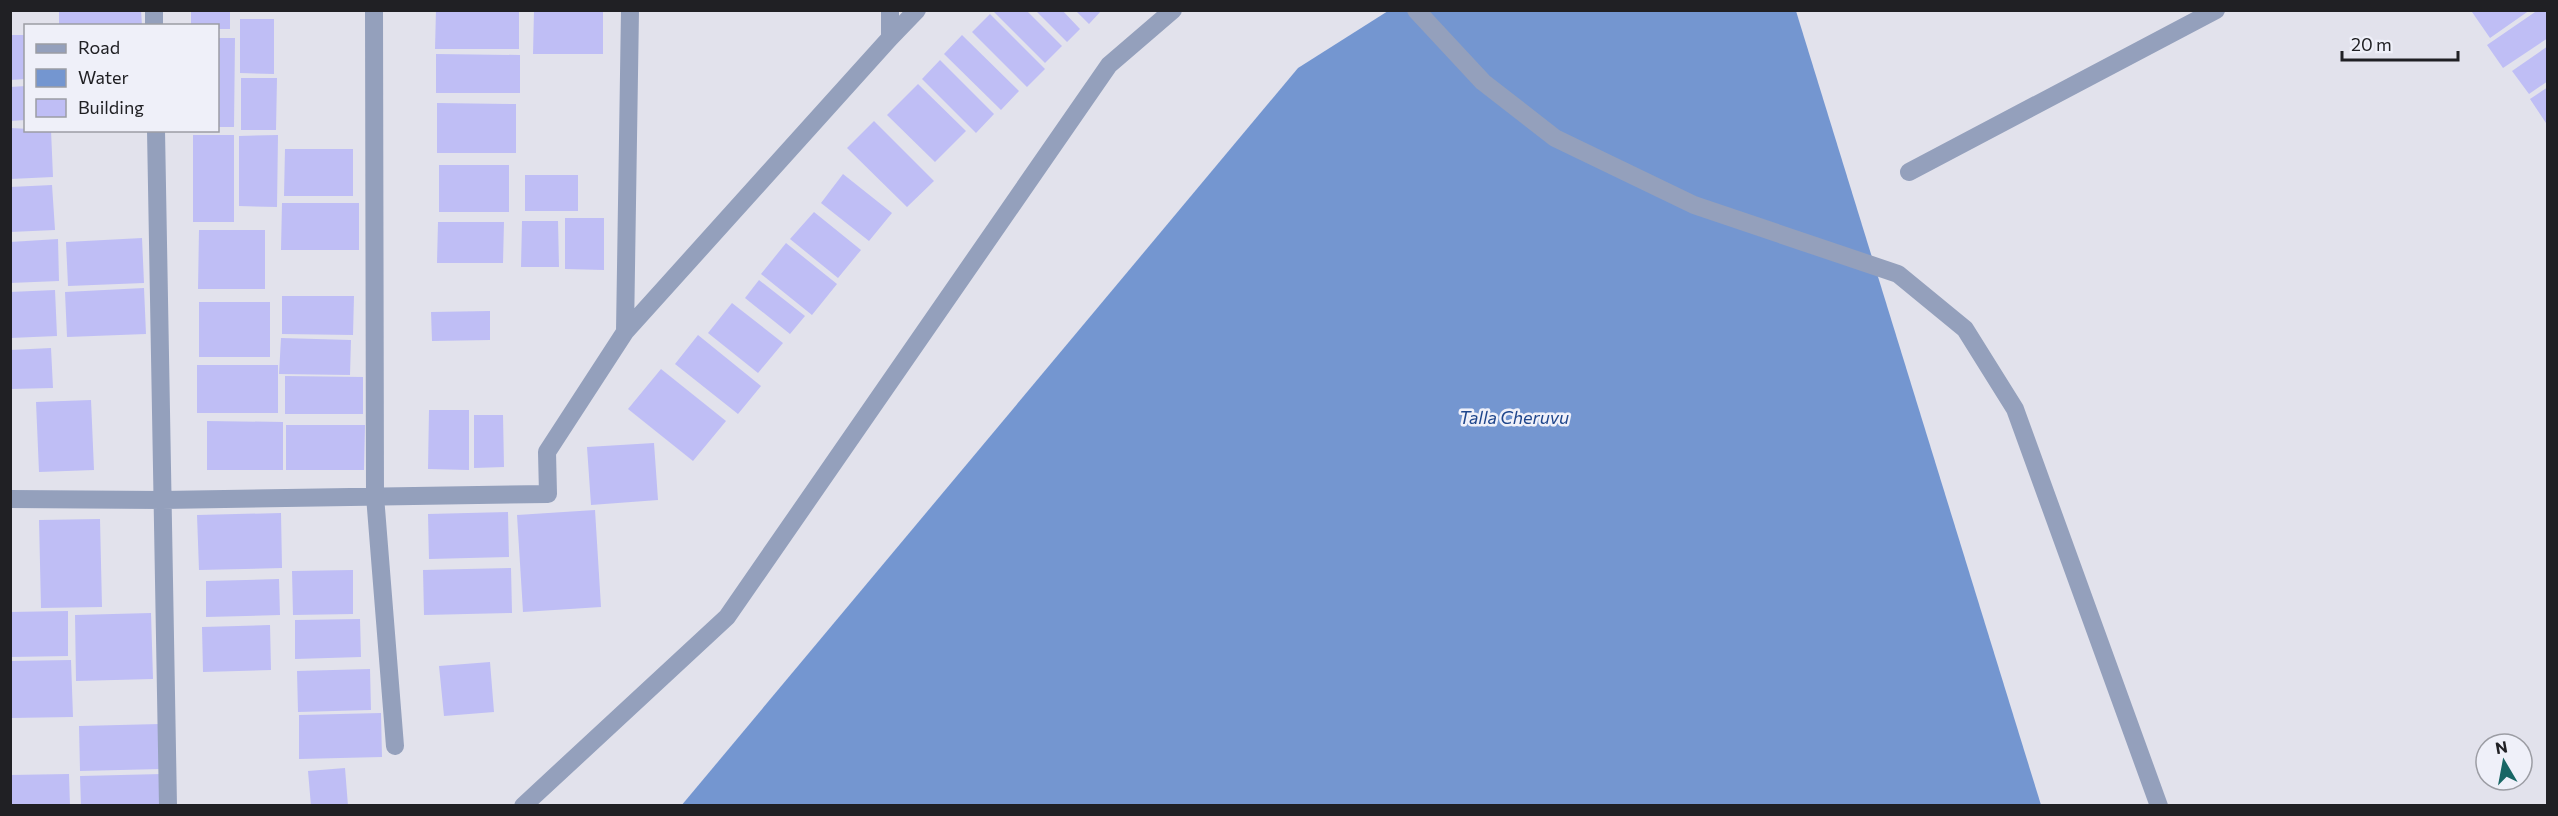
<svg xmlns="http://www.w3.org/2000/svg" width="2558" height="816" font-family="Commissioner,sans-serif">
	<rect width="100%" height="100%" fill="#e2e2ec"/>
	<path fill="#7496d0" d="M 1388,11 L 1796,11 L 2041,805 L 681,806 L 1298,68 Z"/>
	<path fill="#bfbef5" d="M 59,10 L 141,10 L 142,26 L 59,26 Z
		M 191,10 L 230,10 L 230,29 L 218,29 L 218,26 L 191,26 Z
		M 436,10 L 519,10 L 519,49 L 435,49 Z
		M 534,10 L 603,10 L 603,54 L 533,54 Z
		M 992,10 L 1026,10 L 1062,46 L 1045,63 Z
		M 1035,10 L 1062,10 L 1080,29 L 1067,42 Z
		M 1075,10 L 1102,10 L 1089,24 Z
		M 2474,10 L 2530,10 L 2490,38 L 2472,12 Z
		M 2538,10 L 2548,10 L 2548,38 L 2503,68 L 2487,45 Z
		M 990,14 L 1045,69 L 1027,87 L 972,32 Z
		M 240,19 L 274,19 L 274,74 L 240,73 Z
		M 10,35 L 26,35 L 26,79 L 10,80 Z
		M 962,35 L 1019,91 L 1001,110 L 944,54 Z
		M 218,38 L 235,38 L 234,127 L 218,127 Z
		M 2548,46 L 2548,81 L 2529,94 L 2512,71 Z
		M 436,54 L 520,55 L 520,93 L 436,93 Z
		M 940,60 L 994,114 L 976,133 L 922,79 Z
		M 241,78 L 277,78 L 276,130 L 241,130 Z
		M 918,84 L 966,131 L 935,162 L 887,115 Z
		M 26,86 L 26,120 L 10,121 L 10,87 Z
		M 2548,87 L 2548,126 L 2530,99 Z
		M 437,103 L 516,104 L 516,153 L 437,153 Z
		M 874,121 L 934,181 L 907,207 L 847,148 Z
		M 10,128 L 51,130 L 53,177 L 10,179 Z
		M 193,135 L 234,135 L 234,222 L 193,222 Z
		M 278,135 L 277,207 L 239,206 L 239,136 Z
		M 285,149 L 353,149 L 353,196 L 284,196 Z
		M 439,165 L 509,165 L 509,212 L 439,212 Z
		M 843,174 L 892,213 L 869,241 L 821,203 Z
		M 525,175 L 578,175 L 578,211 L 525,211 Z
		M 52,185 L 55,230 L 10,232 L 10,187 Z
		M 282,203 L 359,203 L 359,250 L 281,250 Z
		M 814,212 L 861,250 L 838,278 L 790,239 Z
		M 565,218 L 604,218 L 604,270 L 565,269 Z
		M 522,221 L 558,221 L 559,267 L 521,267 Z
		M 438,222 L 504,222 L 503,263 L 437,263 Z
		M 199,230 L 265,230 L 265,289 L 198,289 Z
		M 142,238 L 144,283 L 68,286 L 66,242 Z
		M 58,239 L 59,281 L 10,283 L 10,242 Z
		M 786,243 L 837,284 L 812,315 L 761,274 Z
		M 759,280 L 805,316 L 790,334 L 745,298 Z
		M 144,288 L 146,334 L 67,337 L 65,292 Z
		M 55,290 L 57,336 L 10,338 L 10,292 Z
		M 282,296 L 354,296 L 353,335 L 282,334 Z
		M 199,302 L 270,302 L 270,357 L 199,357 Z
		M 732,303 L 783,343 L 758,373 L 708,333 Z
		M 490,311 L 490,340 L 432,341 L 431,312 Z
		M 698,335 L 761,386 L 738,414 L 675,364 Z
		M 281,338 L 351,340 L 350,375 L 279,374 Z
		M 51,348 L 53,388 L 10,389 L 10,350 Z
		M 197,365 L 278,365 L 278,413 L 197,413 Z
		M 661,369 L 726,421 L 693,461 L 628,409 Z
		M 285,376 L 363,377 L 363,414 L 285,414 Z
		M 91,400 L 94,470 L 39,472 L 36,402 Z
		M 429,410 L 469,410 L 469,470 L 428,469 Z
		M 474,415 L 503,415 L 504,467 L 474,468 Z
		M 207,421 L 283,422 L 283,470 L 207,470 Z
		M 286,425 L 365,425 L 364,470 L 286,470 Z
		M 654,443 L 658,500 L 591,505 L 587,447 Z
		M 595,510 L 601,607 L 523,612 L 517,515 Z
		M 508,512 L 509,557 L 429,559 L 428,514 Z
		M 281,513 L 282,568 L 199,570 L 197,515 Z
		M 100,519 L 102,607 L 41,608 L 39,520 Z
		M 511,568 L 512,613 L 424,615 L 423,570 Z
		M 353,570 L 353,614 L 293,615 L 292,571 Z
		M 279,579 L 280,615 L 206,617 L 206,581 Z
		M 68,611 L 68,656 L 10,657 L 10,612 Z
		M 151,613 L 153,679 L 76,681 L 75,615 Z
		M 360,619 L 361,657 L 295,659 L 295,620 Z
		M 270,625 L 271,670 L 203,672 L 202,627 Z
		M 71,660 L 73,717 L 10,718 L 10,661 Z
		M 490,662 L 494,712 L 444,716 L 439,666 Z
		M 370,669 L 371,710 L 298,712 L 297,671 Z
		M 381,713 L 382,757 L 299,759 L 299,715 Z
		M 160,724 L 161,769 L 80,771 L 79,726 Z
		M 345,768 L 348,806 L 311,806 L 308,771 Z
		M 69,774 L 70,806 L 10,806 L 10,775 Z
		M 162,774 L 163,806 L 81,806 L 80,776 Z"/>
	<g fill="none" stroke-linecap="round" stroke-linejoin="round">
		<path stroke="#94a0bc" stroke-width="18" d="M 154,10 L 154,26
			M 374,10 L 375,496 L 395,746
			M 1416,10 L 1483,82 L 1555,138 L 1694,205 L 1898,274 L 1965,329 L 2015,409 L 2159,806
			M 890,38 L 890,10
			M 156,130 L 168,806
			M 1909,172 L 2216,10
			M 625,332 L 890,38 L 917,10
			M 10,499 L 162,500 L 548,494 L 547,452 L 625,332 L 630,10
			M 523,806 L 727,617 L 1109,65 L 1173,10"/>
	</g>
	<g text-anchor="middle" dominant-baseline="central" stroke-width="5" stroke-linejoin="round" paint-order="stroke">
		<g font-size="18" font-style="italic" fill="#1f468c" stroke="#eff0f9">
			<text x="1514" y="417">Talla Cheruvu</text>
		</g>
	</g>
	<rect width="2558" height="816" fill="none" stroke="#202024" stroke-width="24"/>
	<rect x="24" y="24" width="195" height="108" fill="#eff0f9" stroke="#9c9da4" stroke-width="1.5"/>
	<rect x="36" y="44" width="30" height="9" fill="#94a0bc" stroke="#9c9da4" stroke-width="1.5"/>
	<text x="78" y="54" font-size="18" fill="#202024">Road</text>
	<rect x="36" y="69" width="30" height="18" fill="#7496d0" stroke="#9c9da4" stroke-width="1.5"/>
	<text x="78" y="84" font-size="18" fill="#202024">Water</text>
	<rect x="36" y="99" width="30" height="18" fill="#bfbef5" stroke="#9c9da4" stroke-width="1.5"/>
	<text x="78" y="114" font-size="18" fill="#202024">Building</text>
	<g transform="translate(2504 762) rotate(350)"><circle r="28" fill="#eff0f9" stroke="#9c9da4" stroke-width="1.5"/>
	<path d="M0-4.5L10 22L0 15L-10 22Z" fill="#186665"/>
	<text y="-9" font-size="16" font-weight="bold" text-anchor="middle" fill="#202024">N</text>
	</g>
	<path d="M2342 51v9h116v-9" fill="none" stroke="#202024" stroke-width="3"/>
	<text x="2351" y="51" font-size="18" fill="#202024" stroke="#eff0f9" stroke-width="4.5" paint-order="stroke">20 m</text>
</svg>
